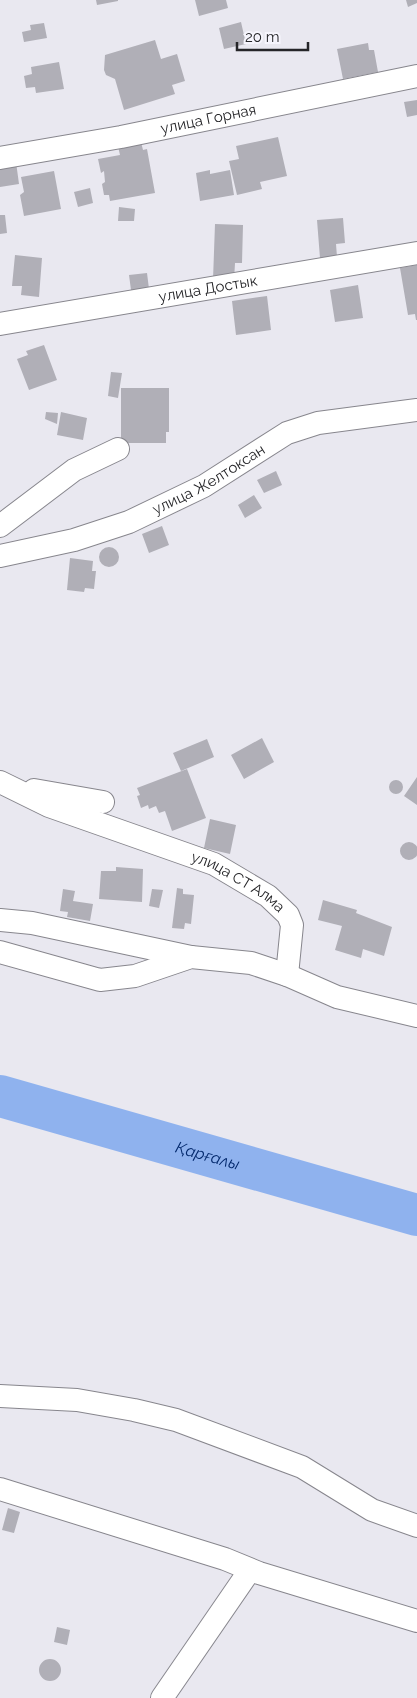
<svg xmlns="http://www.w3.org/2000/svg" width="417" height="1698" font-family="Raleway,sans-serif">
	<rect width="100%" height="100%" fill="#e9e8f0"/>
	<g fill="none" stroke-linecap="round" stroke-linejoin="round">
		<path stroke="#8fb2ee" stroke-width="42" id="s1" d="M 0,1096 L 417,1215"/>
	</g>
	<path fill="#b0afb7" d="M 96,0 L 118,0 L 118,1 L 97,5 Z
		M 195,0 L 226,0 L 228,8 L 199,16 Z
		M 406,0 L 417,0 L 417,3 L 408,7 Z
		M 241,22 L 246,44 L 224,49 L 219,28 Z
		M 44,23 L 47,38 L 24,42 L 22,32 L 31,30 L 30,25 Z
		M 155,40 L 161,59 L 177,54 L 185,81 L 172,85 L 175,94 L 124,110 L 115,79 L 106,75 L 104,70 L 105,55 Z
		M 368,43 L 369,50 L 374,50 L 378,72 L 343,79 L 337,49 Z
		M 59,62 L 64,89 L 36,93 L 35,87 L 26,88 L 24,76 L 32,74 L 31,67 Z
		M 417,100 L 417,115 L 407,117 L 404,102 Z
		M 278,137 L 287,176 L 260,182 L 262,189 L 237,195 L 229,161 L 239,159 L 236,146 Z
		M 140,138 L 143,150 L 147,149 L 155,193 L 110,201 L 109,195 L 104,195 L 102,184 L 105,182 L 104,171 L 101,173 L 98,159 L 120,155 L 117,142 Z
		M 16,162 L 19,184 L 0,187 L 0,164 Z
		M 210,170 L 210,174 L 230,170 L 234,195 L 200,201 L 196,173 Z
		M 54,171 L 61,209 L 24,216 L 20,195 L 24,192 L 21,177 Z
		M 90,188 L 93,203 L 78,207 L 74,192 Z
		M 119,207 L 135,209 L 134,221 L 118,221 Z
		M 0,215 L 5,215 L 7,233 L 0,234 Z
		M 343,218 L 345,243 L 336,244 L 337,257 L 320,258 L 317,220 Z
		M 215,224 L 243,225 L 242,263 L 235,263 L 234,281 L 213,280 Z
		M 15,255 L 42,258 L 39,297 L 21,295 L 22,286 L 12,286 Z
		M 417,265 L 417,320 L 416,320 L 415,314 L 408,315 L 400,268 Z
		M 147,273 L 149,289 L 131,290 L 129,275 Z
		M 358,285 L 363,318 L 335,322 L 330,290 Z
		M 267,296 L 271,330 L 236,335 L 232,301 Z
		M 44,345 L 57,380 L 29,390 L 17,359 L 28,355 L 26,351 Z
		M 111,372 L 122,373 L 118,398 L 108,396 Z
		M 121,388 L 169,388 L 169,432 L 166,432 L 166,443 L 121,443 Z
		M 46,412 L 58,413 L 57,424 L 45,419 Z
		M 61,412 L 87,418 L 83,440 L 57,435 Z
		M 276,471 L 282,485 L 264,493 L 257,480 Z
		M 254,495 L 262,508 L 245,518 L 238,505 Z
		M 162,526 L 169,545 L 149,553 L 142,534 Z
		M99 557a10 10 0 1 1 20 0a10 10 0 1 1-20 0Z
		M 70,558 L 93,561 L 92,571 L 96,571 L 94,589 L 85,588 L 84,592 L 67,590 Z
		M 262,738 L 274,762 L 244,779 L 231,755 Z
		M 207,739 L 214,757 L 181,771 L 173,753 Z
		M 187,769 L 206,818 L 172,831 L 165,811 L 159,813 L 156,806 L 149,809 L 148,805 L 141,808 L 137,796 L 140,795 L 137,788 Z
		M 417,777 L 417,805 L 404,796 Z
		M389 787a7 7 0 1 1 14 0a7 7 0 1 1-14 0Z
		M 210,819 L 236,825 L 230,854 L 204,848 Z
		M400 851a9 9 0 1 1 18 0a9 9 0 1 1-18 0Z
		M 116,867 L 143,869 L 142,902 L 99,899 L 101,871 L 116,871 Z
		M 177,888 L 183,889 L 183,894 L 194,895 L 191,924 L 185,923 L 184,929 L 172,928 Z
		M 63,889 L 75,891 L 73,901 L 93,904 L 90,921 L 67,917 L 68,912 L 60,911 Z
		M 152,889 L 163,890 L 159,908 L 149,906 Z
		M 323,900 L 357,910 L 356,913 L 392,927 L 384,956 L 363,949 L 361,958 L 335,950 L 342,926 L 318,920 Z
		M 8,1508 L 20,1512 L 14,1533 L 2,1530 Z
		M 57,1627 L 70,1630 L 67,1645 L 54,1642 Z
		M39 1670a11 11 0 1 1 22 0a11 11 0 1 1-22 0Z"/>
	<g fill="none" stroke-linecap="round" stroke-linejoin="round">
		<defs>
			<g id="street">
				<path id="s2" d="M 0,158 L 121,137 L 417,76"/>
				<path id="s3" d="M 0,324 L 417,253"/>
				<path d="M 0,526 L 74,470 L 118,449"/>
				<path id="s4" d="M 0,556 L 74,540 L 129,522 L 204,486 L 287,433 L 318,423 L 417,410"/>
				<path id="s5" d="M 0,782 L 49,806 L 214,864 L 268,896 L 288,915 L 292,925 L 287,975"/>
				<path d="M 34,790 L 103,802"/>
				<path d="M 0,920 L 32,923 L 191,957"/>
				<path d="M 0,952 L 100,980 L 135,976 L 191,957 L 251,963 L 287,975 L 337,997 L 417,1016"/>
				<path d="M 0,1396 L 77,1400 L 134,1410 L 176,1420 L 302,1467 L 372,1510 L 417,1526"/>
				<path d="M 0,1489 L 225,1559 L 259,1573 L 417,1621"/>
				<path d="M 162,1698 L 250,1570"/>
			</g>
		</defs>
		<use href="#street" stroke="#87868d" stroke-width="24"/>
		<use href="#street" stroke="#fff" stroke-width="22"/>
	</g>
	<g text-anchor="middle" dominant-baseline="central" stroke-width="4" stroke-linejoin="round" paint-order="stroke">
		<g font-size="15" fill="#252528" stroke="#f6f5fd">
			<text stroke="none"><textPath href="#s2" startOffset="212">улица Горная</textPath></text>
			<text stroke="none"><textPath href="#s3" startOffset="211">улица Достык</textPath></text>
			<text stroke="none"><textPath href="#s4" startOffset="224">улица Желтоксан</textPath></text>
			<text stroke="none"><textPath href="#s5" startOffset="259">улица СТ Алма</textPath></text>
		</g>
		<g font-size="16" font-style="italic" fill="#02286c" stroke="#f6f5fd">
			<text stroke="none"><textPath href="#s1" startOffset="216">Қарғалы</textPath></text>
		</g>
	</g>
	<path d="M237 42v8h71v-8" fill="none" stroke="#252528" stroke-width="2.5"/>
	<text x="245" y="42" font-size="15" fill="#252528" stroke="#f6f5fd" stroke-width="4" paint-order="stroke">20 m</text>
</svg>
